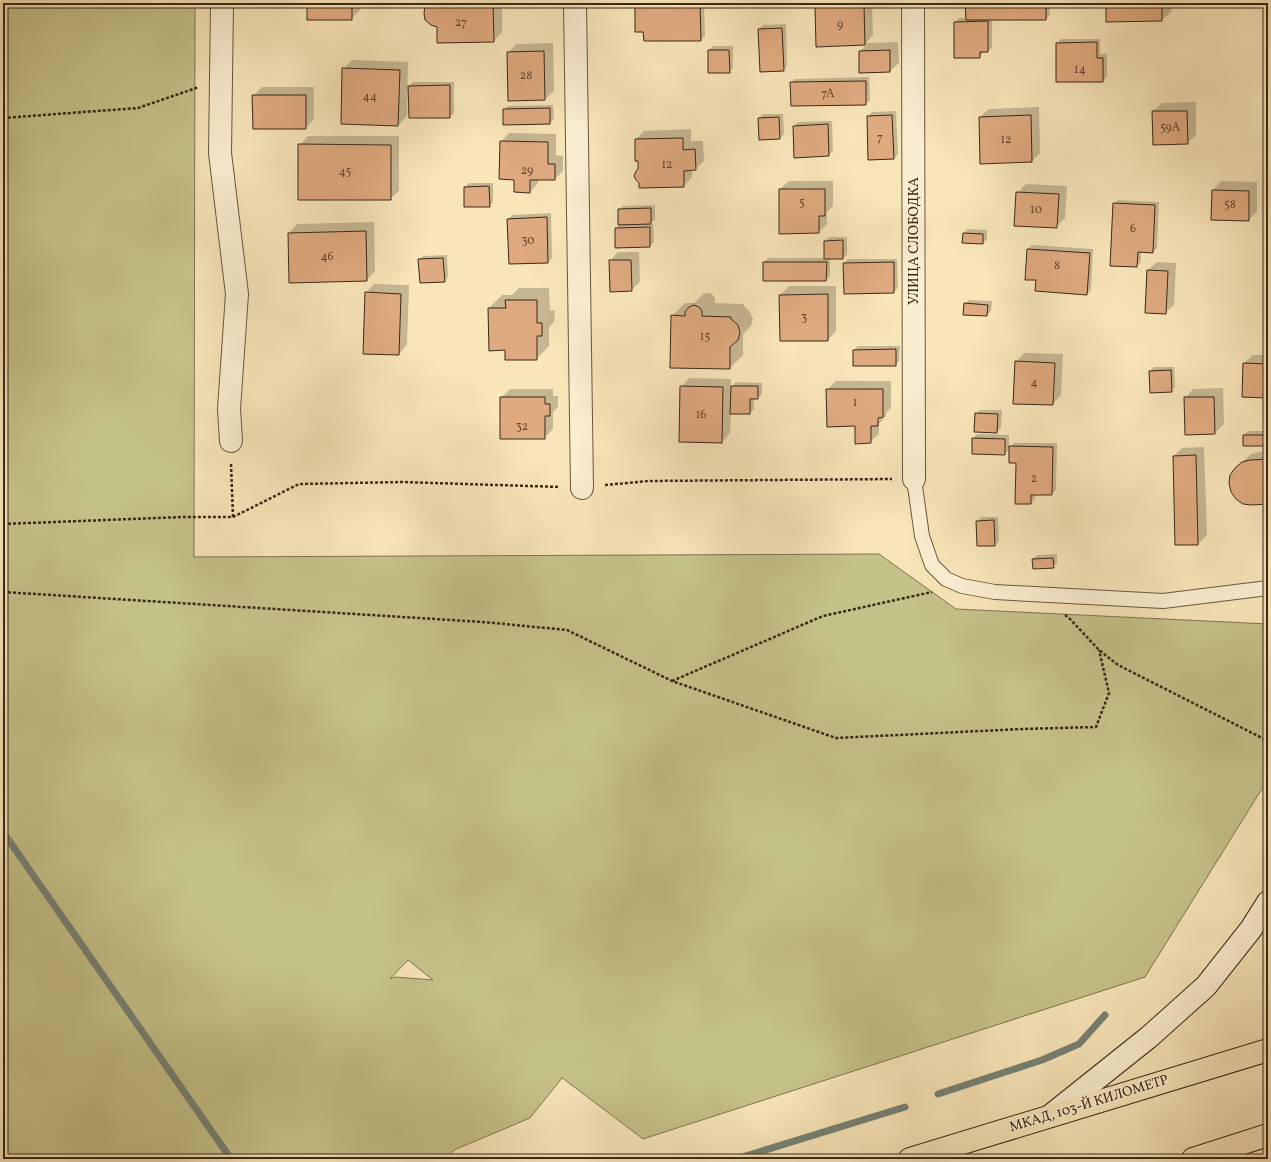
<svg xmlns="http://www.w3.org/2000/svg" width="1271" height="1162" font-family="Vollkorn,serif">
	<rect width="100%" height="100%" fill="#f8e5b8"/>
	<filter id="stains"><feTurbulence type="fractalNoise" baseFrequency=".005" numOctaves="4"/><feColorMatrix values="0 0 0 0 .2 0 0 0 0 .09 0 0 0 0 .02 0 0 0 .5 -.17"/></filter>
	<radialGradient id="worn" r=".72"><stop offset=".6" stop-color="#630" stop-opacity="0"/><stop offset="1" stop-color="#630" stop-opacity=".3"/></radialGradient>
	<path fill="#c5c289" stroke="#7f7550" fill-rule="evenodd" d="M 3,3 L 195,3 L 194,557 L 879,554 L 956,609 L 1268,624 L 1268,779 L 1145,977 L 643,1139 L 561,1077 L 562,1078 L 530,1118 L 454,1150 L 446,1159 L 3,1159 ZM 408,960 L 433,980 L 395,977 L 390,979 Z"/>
	<path fill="#0003" d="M 308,3 L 360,3 L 360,10 L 351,19 Z
		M 430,3 L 502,3 L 502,32 L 494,41 L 438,26 Z
		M 636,3 L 704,3 L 705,36 L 701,40 Z
		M 819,3 L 872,3 L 873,35 L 866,43 L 898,42 L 899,63 L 890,71 L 860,51 L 867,44 L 817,46 L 816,6 Z
		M 966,3 L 1050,3 L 1050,15 L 1046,19 L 992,19 L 992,47 L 988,51 L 984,51 L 980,57 L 955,22 L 959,18 L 967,18 Z
		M 1107,3 L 1171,3 L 1171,12 L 1162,20 L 1107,21 Z
		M 786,24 L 787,66 L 783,70 L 759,29 L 763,25 Z
		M 1061,39 L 1100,39 L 1100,54 L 1107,54 L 1107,77 L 1103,81 L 1057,43 Z
		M 553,43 L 554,91 L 545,99 L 508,52 L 517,44 Z
		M 713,46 L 733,46 L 733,68 L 729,72 L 709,50 Z
		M 352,60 L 408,62 L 407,116 L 398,125 L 343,69 Z
		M 869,77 L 870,100 L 866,104 L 791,83 L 795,79 Z
		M 413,82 L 454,82 L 454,113 L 450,117 L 409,86 Z
		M 262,87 L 314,87 L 314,119 L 306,128 L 253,96 Z
		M 1196,102 L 1196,135 L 1187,143 L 1153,111 L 1162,103 Z
		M 553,105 L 554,119 L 550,123 L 504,110 L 508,106 Z
		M 1039,107 L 1040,153 L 1032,161 L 980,117 L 989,109 Z
		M 896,111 L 898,154 L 894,158 L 868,117 L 872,112 Z
		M 763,114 L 783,114 L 784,134 L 780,138 L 759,118 Z
		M 832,121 L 833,151 L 828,155 L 794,126 L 798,122 Z
		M 691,129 L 691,141 L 703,141 L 704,161 L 695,169 L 692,169 L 692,177 L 684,186 L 639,169 L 639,160 L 636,139 L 644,131 Z
		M 509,133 L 556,134 L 556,155 L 563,156 L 563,171 L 555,179 L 538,179 L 538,183 L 530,192 L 515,179 L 501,142 Z
		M 308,136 L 399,136 L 399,191 L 390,199 L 300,145 Z
		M 789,181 L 833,181 L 833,206 L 827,212 L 827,224 L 819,232 L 780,189 Z
		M 1221,181 L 1257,182 L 1257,212 L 1248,220 L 1212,219 L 1213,190 Z
		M 469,183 L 493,183 L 493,202 L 489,206 L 465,187 Z
		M 1026,184 L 1067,186 L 1065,218 L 1056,227 L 1017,193 Z
		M 1118,200 L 1159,202 L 1157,248 L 1153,252 L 1141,251 L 1141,262 L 1137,266 L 1114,204 Z
		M 655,205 L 655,219 L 650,224 L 653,224 L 654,242 L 650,246 L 616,229 L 619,225 L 619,210 L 623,206 Z
		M 551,213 L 552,258 L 548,262 L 510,263 L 508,219 L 512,215 Z
		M 374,222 L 375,271 L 367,280 L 289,233 L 297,224 Z
		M 968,229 L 987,230 L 987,239 L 983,243 L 964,233 Z
		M 829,237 L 847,237 L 847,254 L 843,258 L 830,258 L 830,276 L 826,280 L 764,262 L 768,258 L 825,258 L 825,241 Z
		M 1032,245 L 1093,249 L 1091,290 L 1087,294 L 1037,279 L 1026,279 L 1028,249 Z
		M 618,252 L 639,252 L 640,282 L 631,290 L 610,261 Z
		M 447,255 L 448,277 L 444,281 L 419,260 L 423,256 Z
		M 848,259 L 897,259 L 898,288 L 893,292 L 844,263 Z
		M 1157,262 L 1176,263 L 1174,305 L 1165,313 L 1148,270 Z
		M 374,284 L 409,285 L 407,345 L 399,354 L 366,293 Z
		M 789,286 L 836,286 L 836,331 L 828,340 L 780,295 Z
		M 519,288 L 549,288 L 550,311 L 555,310 L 554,322 L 549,327 L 549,346 L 536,359 L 506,349 L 489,308 L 502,295 L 512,295 Z
		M 708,293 L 712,294 L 715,298 L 715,303 L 744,304 L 744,306 L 750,312 L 753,319 L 751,326 L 743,334 L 743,355 L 730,368 L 672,316 L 685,303 L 694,303 L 703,294 Z
		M 969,300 L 992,301 L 991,311 L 987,315 L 965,304 Z
		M 858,346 L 900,346 L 899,361 L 895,365 L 854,350 Z
		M 1024,353 L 1063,354 L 1061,395 L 1053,404 L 1016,362 Z
		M 1253,355 L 1268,355 L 1268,397 L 1244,363 Z
		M 1154,367 L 1174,367 L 1175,387 L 1171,391 L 1150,371 Z
		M 689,378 L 731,379 L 731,387 L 736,382 L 762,383 L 762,394 L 758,398 L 754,398 L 754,409 L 750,413 L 731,413 L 730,433 L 722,442 L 681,387 Z
		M 836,381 L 891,381 L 891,408 L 886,413 L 886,416 L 879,424 L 879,434 L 870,442 L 827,390 Z
		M 1223,388 L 1224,424 L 1215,433 L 1186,434 L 1185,398 L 1193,389 Z
		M 510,389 L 553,389 L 553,396 L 558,396 L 558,407 L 553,412 L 553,429 L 544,438 L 501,398 Z
		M 980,410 L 1002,410 L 1001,428 L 997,432 L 975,431 L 976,414 Z
		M 1248,431 L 1268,431 L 1268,444 L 1244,435 Z
		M 977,434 L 1009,435 L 1009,448 L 1014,443 L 1057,443 L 1056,490 L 1051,494 L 1035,494 L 1035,499 L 1031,503 L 1017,462 L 1010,448 L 1005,454 L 973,438 Z
		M 1204,447 L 1207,535 L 1198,544 L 1176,544 L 1174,456 L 1182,448 Z
		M 1268,451 L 1268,503 L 1236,468 L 1251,454 L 1260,452 Z
		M 981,517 L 998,517 L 999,541 L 995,545 L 978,545 L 977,522 Z
		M 1057,554 L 1057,563 L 1053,567 L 1033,559 L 1037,555 Z"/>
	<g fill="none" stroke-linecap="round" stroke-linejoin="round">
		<path stroke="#768275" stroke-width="7" d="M 3,832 L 231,1159
			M 938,1094 L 1042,1060 L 1079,1044 L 1105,1015
			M 736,1159 L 905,1107"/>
	</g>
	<path fill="#dfaa7f" stroke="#392817" d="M 307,3 L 352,3 L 352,20 L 307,20 Z
		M 428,3 L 493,3 L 494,42 L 437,43 L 437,27 L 431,25 L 425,20 L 424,13 L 425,6 Z
		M 635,3 L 700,3 L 701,41 L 644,41 L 643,32 L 635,32 Z
		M 965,3 L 1046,3 L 1046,20 L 966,20 Z
		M 1106,3 L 1162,3 L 1162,21 L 1106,22 Z
		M 864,4 L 865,45 L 816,47 L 815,6 Z
		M 988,21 L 988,52 L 980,52 L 980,58 L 954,58 L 954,22 Z
		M 782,28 L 784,71 L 760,72 L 758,29 Z
		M 1097,42 L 1097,58 L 1103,58 L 1103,82 L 1056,82 L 1056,43 Z
		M 708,50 L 729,50 L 730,73 L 708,73 Z
		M 890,50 L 890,72 L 859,73 L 859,51 Z
		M 544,51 L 545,100 L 508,101 L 507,52 Z
		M 342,68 L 400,70 L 398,126 L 341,124 Z
		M 866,81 L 866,105 L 791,106 L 790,82 Z
		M 450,85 L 450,118 L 409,118 L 408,86 Z
		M 252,95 L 306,95 L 306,129 L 253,129 Z
		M 550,108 L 550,124 L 503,125 L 503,109 Z
		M 1152,111 L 1187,111 L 1188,144 L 1153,145 Z
		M 892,115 L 894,159 L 868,160 L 867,116 Z
		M 1031,115 L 1032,162 L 980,164 L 979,117 Z
		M 779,117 L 780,139 L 759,140 L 758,118 Z
		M 828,124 L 829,156 L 794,158 L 793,126 Z
		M 683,138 L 683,150 L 695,149 L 696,170 L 684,171 L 684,187 L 639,188 L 639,183 L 636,180 L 634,176 L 636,171 L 638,169 L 638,161 L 635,161 L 635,139 Z
		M 500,141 L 548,142 L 548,164 L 555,164 L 555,180 L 530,180 L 530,193 L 514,192 L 514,180 L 499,179 Z
		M 298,144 L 391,145 L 391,200 L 298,200 Z
		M 489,186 L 490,207 L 464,207 L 464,187 Z
		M 779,189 L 825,189 L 825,216 L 819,216 L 819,233 L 779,234 Z
		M 1212,190 L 1249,191 L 1249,221 L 1211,220 Z
		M 1016,192 L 1059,194 L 1057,228 L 1014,226 Z
		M 1113,203 L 1155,205 L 1153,253 L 1138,252 L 1137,267 L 1110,266 Z
		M 651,208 L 651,224 L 618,225 L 618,209 Z
		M 547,217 L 548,263 L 509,264 L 507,219 Z
		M 650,227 L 650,247 L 615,248 L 615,228 Z
		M 366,231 L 367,281 L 289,283 L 288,233 Z
		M 963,233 L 983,234 L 983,244 L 962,243 Z
		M 843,240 L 843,259 L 824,259 L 824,241 Z
		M 1027,249 L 1090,253 L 1087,295 L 1035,291 L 1036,280 L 1025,280 Z
		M 443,258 L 445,282 L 420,283 L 418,259 Z
		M 609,260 L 631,260 L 632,291 L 610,292 Z
		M 763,262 L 827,262 L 826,281 L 763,281 Z
		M 894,262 L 894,293 L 844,294 L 843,263 Z
		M 1147,270 L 1168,271 L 1166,314 L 1145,313 Z
		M 365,292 L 401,294 L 399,355 L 363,354 Z
		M 828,294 L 828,341 L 780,341 L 779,295 Z
		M 505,300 L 537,300 L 537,323 L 542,323 L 542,336 L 537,336 L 537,360 L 505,360 L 505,350 L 489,351 L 488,308 L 506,308 Z
		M 964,303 L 988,305 L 987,316 L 963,315 Z
		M 694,305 L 699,307 L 702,311 L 702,316 L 731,317 L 731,319 L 738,325 L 740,333 L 738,340 L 730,347 L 730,369 L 670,368 L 671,315 L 685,316 L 685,312 L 689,307 Z
		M 896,349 L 896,366 L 853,366 L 853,350 Z
		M 1015,361 L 1055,363 L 1053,405 L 1013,404 Z
		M 1243,363 L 1268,364 L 1268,398 L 1242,397 Z
		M 1171,370 L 1172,392 L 1150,393 L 1149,371 Z
		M 680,386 L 723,387 L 722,443 L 679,442 Z
		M 731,386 L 758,386 L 758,399 L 750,399 L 750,414 L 730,414 Z
		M 826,389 L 883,389 L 883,417 L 878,418 L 878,426 L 871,426 L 871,443 L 855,444 L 855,426 L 827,427 Z
		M 500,397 L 545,397 L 545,404 L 550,404 L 550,416 L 545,416 L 545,439 L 500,439 Z
		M 1184,397 L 1214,397 L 1215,434 L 1185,435 Z
		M 975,413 L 998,414 L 997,433 L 974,432 Z
		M 1243,435 L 1268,435 L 1268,446 L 1243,446 Z
		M 972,438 L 1005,439 L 1005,455 L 972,454 Z
		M 1009,446 L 1053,447 L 1052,495 L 1031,495 L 1031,504 L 1015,504 L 1016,463 L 1009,463 Z
		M 1196,455 L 1198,545 L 1175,545 L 1173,456 Z
		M 1268,459 L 1268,504 L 1252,505 L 1243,504 L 1236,499 L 1231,492 L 1229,483 L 1230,475 L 1235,468 L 1242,462 L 1250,460 Z
		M 994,520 L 995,546 L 977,546 L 976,521 Z
		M 1053,558 L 1054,568 L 1033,569 L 1032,559 Z"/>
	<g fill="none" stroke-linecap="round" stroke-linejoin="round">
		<defs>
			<path id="lane" d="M 914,479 L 922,536 L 932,565 L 946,579 L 962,586 L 995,592 L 1163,601 L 1268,588"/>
			<path id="street" d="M 222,3 L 220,153 L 237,294 L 229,409 L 231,441
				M 575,3 L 582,488
				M 913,3 L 914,479"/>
			<path id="secondary" d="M 1050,1116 L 1149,1037 L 1206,986 L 1251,929 L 1268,902"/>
			<path id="highway" d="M 910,1159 L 1268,1050
				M 1193,1159 L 1268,1135"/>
		</defs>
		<use href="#lane" stroke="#69573f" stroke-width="16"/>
		<use href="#street" stroke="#69573f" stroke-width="24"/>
		<use href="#secondary" stroke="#392817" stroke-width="24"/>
		<use href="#highway" stroke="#392817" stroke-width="24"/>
		<path stroke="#392817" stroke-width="2.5" stroke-dasharray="3 2" stroke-linecap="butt" d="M 3,118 L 138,108 L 199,87
			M 231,464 L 233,517
			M 605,485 L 649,481 L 892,479
			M 3,524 L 183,517 L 233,517 L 299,484 L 402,482 L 560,487
			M 3,592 L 483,622 L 567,630 L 672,681 L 836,738 L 1022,729 L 1096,727 L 1109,693 L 1099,650
			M 1065,615 L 1070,619 L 1099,650 L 1118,665 L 1268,741
			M 672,681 L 823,616 L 932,592"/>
		<use href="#lane" stroke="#faeed1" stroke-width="14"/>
		<use href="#street" stroke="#faeed1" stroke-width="22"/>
		<use href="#secondary" stroke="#faeed1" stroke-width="22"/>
		<use href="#highway" stroke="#f8e5b8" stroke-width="22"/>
	</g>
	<g text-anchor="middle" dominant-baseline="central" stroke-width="3" stroke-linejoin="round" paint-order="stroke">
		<g font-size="12" fill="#624831">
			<text x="461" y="23">27</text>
			<text x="840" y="25">9</text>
			<text x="1080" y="70">14</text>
			<text x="526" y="76">28</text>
			<text x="828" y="94">7А</text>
			<text x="370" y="97">44</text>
			<text x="1170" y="128">59А</text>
			<text x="880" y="138">7</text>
			<text x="1006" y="140">12</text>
			<text x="667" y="165">12</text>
			<text x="527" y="171">29</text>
			<text x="345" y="172">45</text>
			<text x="802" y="203">5</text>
			<text x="1230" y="205">58</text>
			<text x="1036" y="210">10</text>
			<text x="1133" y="229">6</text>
			<text x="528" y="241">30</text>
			<text x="327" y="257">46</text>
			<text x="1057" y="266">8</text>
			<text x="804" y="318">3</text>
			<text x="705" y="337">15</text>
			<text x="1034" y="383">4</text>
			<text x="855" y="403">1</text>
			<text x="701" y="415">16</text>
			<text x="522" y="427">32</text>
			<text x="1034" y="479">2</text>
		</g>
		<g font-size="14" fill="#392817" stroke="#faeed1">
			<text transform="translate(914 241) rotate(-90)">УЛИЦА СЛОБОДКА</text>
			<text transform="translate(1089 1104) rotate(-17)">МКАД, 103-Й КИЛОМЕТР</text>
		</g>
	</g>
	<rect width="1271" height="1162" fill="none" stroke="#f8e5b8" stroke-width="16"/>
	<rect x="4" y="4" width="1263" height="1154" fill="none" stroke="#392817" stroke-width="2"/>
	<rect x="8" y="8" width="1255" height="1146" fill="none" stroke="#392817"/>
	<rect width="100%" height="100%" filter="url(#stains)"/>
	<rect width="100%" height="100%" fill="url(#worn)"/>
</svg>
